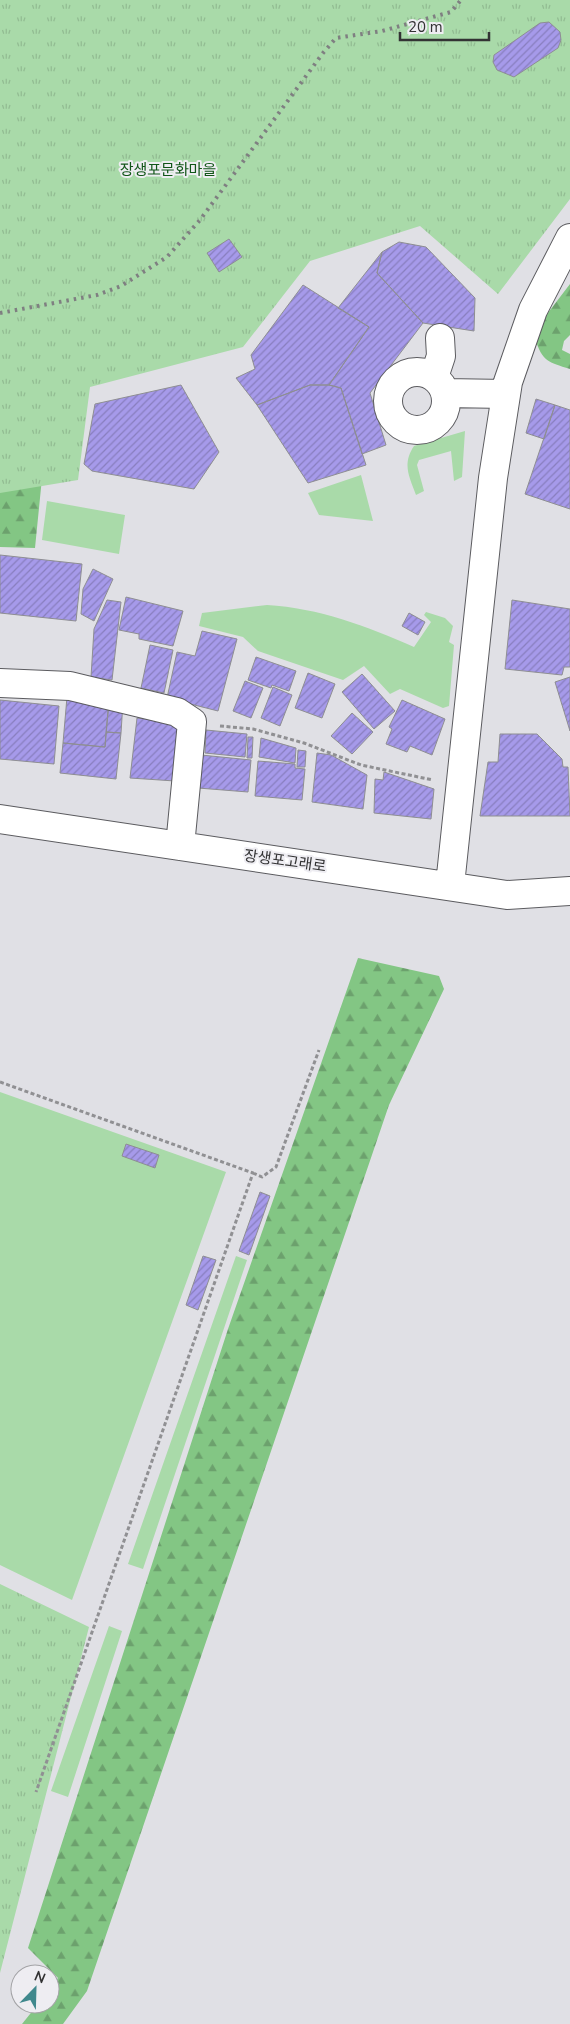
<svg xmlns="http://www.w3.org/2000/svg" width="570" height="2024" font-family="'Nunito Sans','Noto Sans KR',sans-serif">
	<defs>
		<pattern id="forest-firs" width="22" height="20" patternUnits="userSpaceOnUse" patternTransform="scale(1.25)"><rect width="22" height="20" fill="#83c684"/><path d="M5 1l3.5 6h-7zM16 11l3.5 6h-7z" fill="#6ca16d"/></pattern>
		<pattern id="park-tufts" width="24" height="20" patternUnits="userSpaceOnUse" patternTransform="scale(1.25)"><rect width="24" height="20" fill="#a9daa9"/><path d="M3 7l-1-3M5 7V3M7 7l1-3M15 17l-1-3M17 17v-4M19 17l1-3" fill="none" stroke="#92bc92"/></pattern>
		<pattern id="building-hatch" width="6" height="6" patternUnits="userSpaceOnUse" patternTransform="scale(1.25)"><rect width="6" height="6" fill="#a69aea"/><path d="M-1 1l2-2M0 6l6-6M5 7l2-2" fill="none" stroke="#887ebe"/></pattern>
	</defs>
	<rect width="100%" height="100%" fill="#e0e0e5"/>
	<path fill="#a9daa9" d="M 465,431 L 462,477 L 454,481 L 451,451 L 419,460 L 417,465 L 424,491 L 416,495 C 409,476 402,464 414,446 Z
		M 361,475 L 373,521 L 319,515 L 308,493 Z
		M 47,501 L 125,515 L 119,554 L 42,540 Z
		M 267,605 C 319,608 366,626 414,647 L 431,622 L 424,615 L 426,612 L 445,618 L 453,626 L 449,642 L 454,645 L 449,706 L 443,708 L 400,689 L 390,694 L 364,666 L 343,680 L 258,651 L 243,637 L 199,626 L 202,613 Z
		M 0,1092 L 226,1172 L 72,1600 L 0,1565 Z
		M 236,1256 L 247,1260 L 143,1569 L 128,1564 Z
		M 109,1626 L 122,1631 L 68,1797 L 51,1791 Z"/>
	<path fill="url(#forest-firs)" d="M 570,284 L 570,335 L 564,341 L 562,350 L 570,354 L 570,369 C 548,362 543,362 535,339 L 544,318 Z
		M 0,474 L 42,478 L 35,548 L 0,547 Z
		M 358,958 L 439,976 L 444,989 L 389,1105 L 87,1991 L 63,2024 L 22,2024 L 38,2004 L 50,2004 L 50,1988 L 58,1978 L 28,1948 L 228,1329 Z"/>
	<path fill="url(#park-tufts)" d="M 0,0 L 570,0 L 570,199 L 498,294 L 420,226 L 310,261 L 243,347 L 90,387 L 78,480 L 0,493 Z
		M 0,1584 L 89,1627 L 0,1973 Z"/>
	<path fill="url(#building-hatch)" stroke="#8e8e92" d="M 549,22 L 560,32 L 561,40 L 558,48 L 514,77 L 497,70 L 493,62 L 494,55 L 540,23 Z
		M 229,239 L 242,257 L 219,272 L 207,253 Z
		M 399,242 L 426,247 L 475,298 L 474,331 L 423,323 L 377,273 L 382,252 Z
		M 382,252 L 377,273 L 423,323 L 370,393 L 386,445 L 362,454 L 341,388 L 329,385 L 369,327 L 338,308 Z
		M 303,285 L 369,327 L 329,385 L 310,385 L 257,405 L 236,378 L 255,369 L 251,355 Z
		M 181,385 L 219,452 L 194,489 L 92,471 L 84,464 L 95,404 Z
		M 310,385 L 329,385 L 341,388 L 366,465 L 308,483 L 257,405 Z
		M 536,399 L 555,405 L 544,439 L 526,433 Z
		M 555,405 L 570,410 L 570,509 L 525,494 Z
		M 0,555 L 82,564 L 76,621 L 0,613 Z
		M 93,569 L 113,579 L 94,621 L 81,614 L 83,589 Z
		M 126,597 L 183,611 L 173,646 L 139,639 L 139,634 L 119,630 Z
		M 107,600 L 121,602 L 112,680 L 91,677 L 94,629 Z
		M 512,600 L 570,609 L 570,667 L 564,667 L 562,675 L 505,669 Z
		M 409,613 L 425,622 L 418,635 L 402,626 Z
		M 202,631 L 237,639 L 218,711 L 167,698 L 177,652 L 195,656 Z
		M 150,645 L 173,650 L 164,693 L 141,688 Z
		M 256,657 L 296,671 L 289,691 L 272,685 L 271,688 L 248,680 Z
		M 308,673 L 335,684 L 322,718 L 295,708 Z
		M 362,674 L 395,711 L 374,729 L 342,692 Z
		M 570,677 L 570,731 L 555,682 Z
		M 245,681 L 263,688 L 251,718 L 233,711 Z
		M 273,687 L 292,695 L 280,726 L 261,718 Z
		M 67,697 L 109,701 L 105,747 L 63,743 Z
		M 0,700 L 59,706 L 54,764 L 0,759 Z
		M 402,700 L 445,719 L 432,755 L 410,746 L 407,752 L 386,744 L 392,729 L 389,727 Z
		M 109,701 L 123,702 L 121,733 L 106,732 Z
		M 352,713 L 373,732 L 352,754 L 331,736 Z
		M 137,718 L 175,722 L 179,731 L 175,781 L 130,778 Z
		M 206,730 L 247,734 L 245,757 L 205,753 Z
		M 106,732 L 121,733 L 116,779 L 60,773 L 63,743 L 105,747 Z
		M 500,734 L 537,734 L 562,759 L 563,767 L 568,767 L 570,816 L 480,816 L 488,762 L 498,762 Z
		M 248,737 L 253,737 L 252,758 L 247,758 Z
		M 261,738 L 296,748 L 295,763 L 259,757 Z
		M 298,750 L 306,751 L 305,767 L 297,767 Z
		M 317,753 L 331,755 L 367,775 L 363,809 L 312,802 Z
		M 201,755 L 251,760 L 248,792 L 198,788 Z
		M 258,761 L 295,764 L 295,768 L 305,769 L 302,800 L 255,796 Z
		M 384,772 L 434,789 L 431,819 L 374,813 L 375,779 L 383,780 Z
		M 126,1144 L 159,1155 L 155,1168 L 122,1156 Z
		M 260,1192 L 270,1196 L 249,1255 L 239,1251 Z
		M 203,1256 L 216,1260 L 198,1310 L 186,1305 Z"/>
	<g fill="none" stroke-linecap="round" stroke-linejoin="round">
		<defs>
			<path id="minor" d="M388 401a29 29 0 1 1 58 0a29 29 0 1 1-58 0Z
				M 434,377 L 441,356 L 440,338
				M 445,393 L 506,394
				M 0,683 L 70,686 L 177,712 L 192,722 L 180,846
				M 0,819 L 507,895 L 570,891
				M 450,885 L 493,478 L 508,382 L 533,310 L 570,238"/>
		</defs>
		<use href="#minor" stroke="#5b5b5f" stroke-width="30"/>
		<path stroke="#909093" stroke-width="3" stroke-dasharray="4 2.5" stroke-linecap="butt" d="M 220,726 L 253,729 L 304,743 L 361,765 L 433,780
			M 0,1082 L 253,1173 L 36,1792
			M 253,1173 L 262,1177 L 276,1167 L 319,1050"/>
		<use href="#minor" stroke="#fff" stroke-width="28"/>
		<path stroke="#7f7f81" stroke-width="4" stroke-dasharray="2.5 5" stroke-linecap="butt" d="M 0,313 L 97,295 L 121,286 L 167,257 L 200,220 L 323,53 L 336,38 L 382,31 L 451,12 L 461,0"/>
	</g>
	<g text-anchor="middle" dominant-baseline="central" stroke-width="4" stroke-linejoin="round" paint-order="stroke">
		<g font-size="15" fill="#115618" stroke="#eeedf2">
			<text x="168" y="170">장생포문화마을</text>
		</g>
		<g font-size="15" fill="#333334" stroke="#eeedf2">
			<text transform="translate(285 861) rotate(8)">장생포고래로</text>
		</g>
	</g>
	<g transform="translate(35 1989) rotate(23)"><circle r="24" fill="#eeedf2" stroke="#a3a3a6"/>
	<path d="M0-4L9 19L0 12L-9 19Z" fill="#40888d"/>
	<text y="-8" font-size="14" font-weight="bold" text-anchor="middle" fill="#333334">N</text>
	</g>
	<path d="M400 32v8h89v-8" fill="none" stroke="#333334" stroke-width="2.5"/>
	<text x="408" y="32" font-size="15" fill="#333334" stroke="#eeedf2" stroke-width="4" paint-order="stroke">20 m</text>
</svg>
